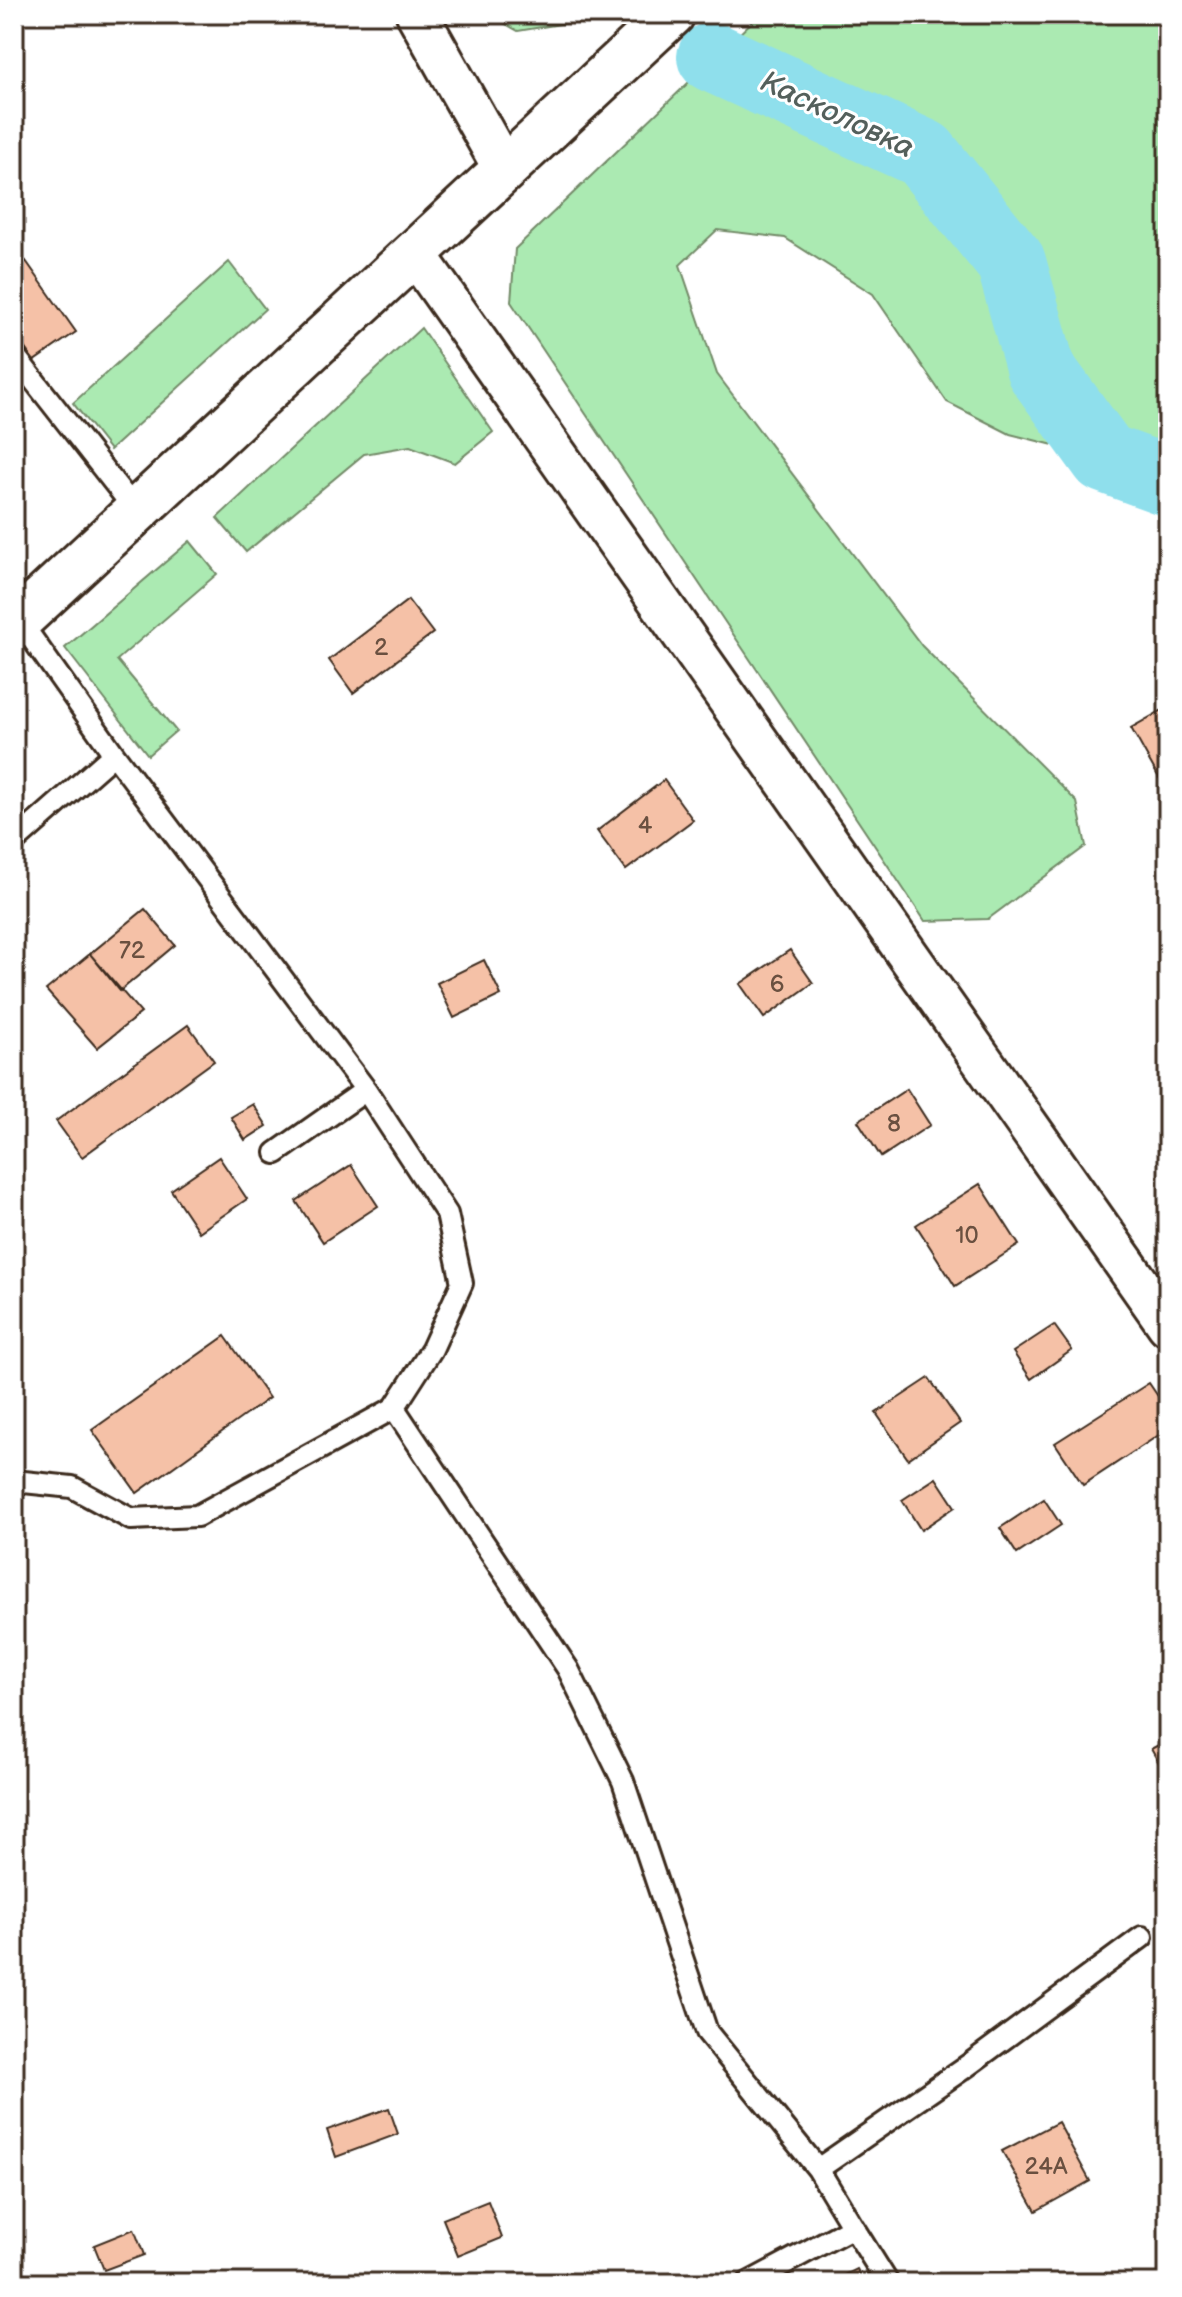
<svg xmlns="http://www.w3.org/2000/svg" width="1182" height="2297" font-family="'Balsamiq Sans',sans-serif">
	<rect width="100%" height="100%" fill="#fff"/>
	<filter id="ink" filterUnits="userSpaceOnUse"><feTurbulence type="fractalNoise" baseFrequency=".0125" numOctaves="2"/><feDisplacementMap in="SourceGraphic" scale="16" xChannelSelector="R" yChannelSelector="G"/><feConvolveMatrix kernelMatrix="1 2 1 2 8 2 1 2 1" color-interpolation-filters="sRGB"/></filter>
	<g filter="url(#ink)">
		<path fill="#abeab2" stroke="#738a68" stroke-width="2" d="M 488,14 L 576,14 L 566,23 L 518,31 Z
			M 760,14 L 1168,14 L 1168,481 L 1105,458 L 1010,434 L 947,402 L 873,294 L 785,238 L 717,230 L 680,265 L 717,374 L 922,646 L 1077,802 L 1086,846 L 988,919 L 925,921 L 511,302 L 515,249 Z
			M 229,262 L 265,309 L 110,450 L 73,403 Z
			M 421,328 L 493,432 L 455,463 L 410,446 L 364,454 L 246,552 L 217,518 Z
			M 190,541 L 217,574 L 117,660 L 176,731 L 148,755 L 65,648 Z"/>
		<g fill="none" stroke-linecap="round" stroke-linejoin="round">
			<path stroke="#8fdfec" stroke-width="70" d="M 712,57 L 924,154 L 1011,262 L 1041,370 L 1105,458 L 1168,481"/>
		</g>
		<path fill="#f5c1a7" stroke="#3b2a1e" stroke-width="2" d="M 26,261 L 76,332 L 34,361 L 14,333 L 14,270 Z
			M 408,600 L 433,633 L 353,693 L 329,660 Z
			M 1168,707 L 1168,773 L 1159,778 L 1131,728 Z
			M 664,780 L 693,820 L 626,870 L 597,831 Z
			M 145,909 L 175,945 L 120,991 L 90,954 Z
			M 790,950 L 813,983 L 764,1018 L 740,984 Z
			M 90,954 L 141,1013 L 97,1048 L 46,990 Z
			M 484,960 L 501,995 L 454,1018 L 437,983 Z
			M 188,1025 L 214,1061 L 82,1157 L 56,1121 Z
			M 907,1089 L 930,1125 L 881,1157 L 858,1121 Z
			M 253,1104 L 267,1126 L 245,1140 L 231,1117 Z
			M 219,1157 L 247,1199 L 199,1232 L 171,1190 Z
			M 351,1165 L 378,1206 L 323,1242 L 296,1201 Z
			M 980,1184 L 1019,1245 L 955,1286 L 916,1225 Z
			M 1054,1325 L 1072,1350 L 1031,1379 L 1013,1352 Z
			M 225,1336 L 269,1398 L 137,1493 L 92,1430 Z
			M 929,1378 L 960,1423 L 908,1459 L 876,1413 Z
			M 1149,1383 L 1168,1411 L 1168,1429 L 1083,1485 L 1055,1443 Z
			M 936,1478 L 955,1507 L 921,1530 L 902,1500 Z
			M 1044,1499 L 1061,1525 L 1017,1554 L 1000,1528 Z
			M 1168,1740 L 1168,1776 L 1167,1777 L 1151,1749 Z
			M 389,2108 L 398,2134 L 336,2157 L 327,2130 Z
			M 1058,2122 L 1090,2181 L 1036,2211 L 1002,2151 Z
			M 488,2201 L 502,2238 L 458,2256 L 443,2219 Z
			M 134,2229 L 144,2255 L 104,2270 L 94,2245 Z
			M 857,2269 L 864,2283 L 829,2283 Z"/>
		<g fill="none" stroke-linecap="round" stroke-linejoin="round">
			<defs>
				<path id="service" d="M 14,355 L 137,512
					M 14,842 L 114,754 L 19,620
					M 276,1153 L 366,1090
					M 394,1408 L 568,1669 L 623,1781 L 707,2032 L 818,2169
					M 14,1481 L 72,1487 L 131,1519 L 197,1516 L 394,1408 L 432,1349 L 462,1283 L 447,1214 L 366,1090 L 114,754
					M 853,2227 L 818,2169 L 967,2066 L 1142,1937
					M 748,2283 L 853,2227 L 888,2283"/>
				<path id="minor" d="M 417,14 L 504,169
					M 416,255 L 1168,1325"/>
				<path id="secondary" d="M 14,625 L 672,14"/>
			</defs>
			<use href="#service" stroke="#3b2a1e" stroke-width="26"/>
			<use href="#minor" stroke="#3b2a1e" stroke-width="46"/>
			<use href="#secondary" stroke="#3b2a1e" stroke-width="50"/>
			<use href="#service" stroke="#fff" stroke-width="20"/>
			<use href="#minor" stroke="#fff" stroke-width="40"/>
			<use href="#secondary" stroke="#fff" stroke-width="44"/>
		</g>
	</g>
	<g text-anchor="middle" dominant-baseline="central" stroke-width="6" stroke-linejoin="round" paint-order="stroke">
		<g font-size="24" fill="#6a5040">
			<text x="381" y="647">2</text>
			<text x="645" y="825">4</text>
			<text x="132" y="950">72</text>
			<text x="777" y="984">6</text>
			<text x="894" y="1123">8</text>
			<text x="967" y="1235">10</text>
			<text x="1046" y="2166">24А</text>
		</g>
		<g font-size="30" font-style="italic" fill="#54605c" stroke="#fff">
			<text transform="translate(837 115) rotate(25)">Касколовка</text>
		</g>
	</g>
	<rect width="1182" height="2297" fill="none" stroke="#fff" stroke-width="48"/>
	<rect x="24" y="24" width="1134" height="2249" fill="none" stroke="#3b2a1e" stroke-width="3" filter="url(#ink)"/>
</svg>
